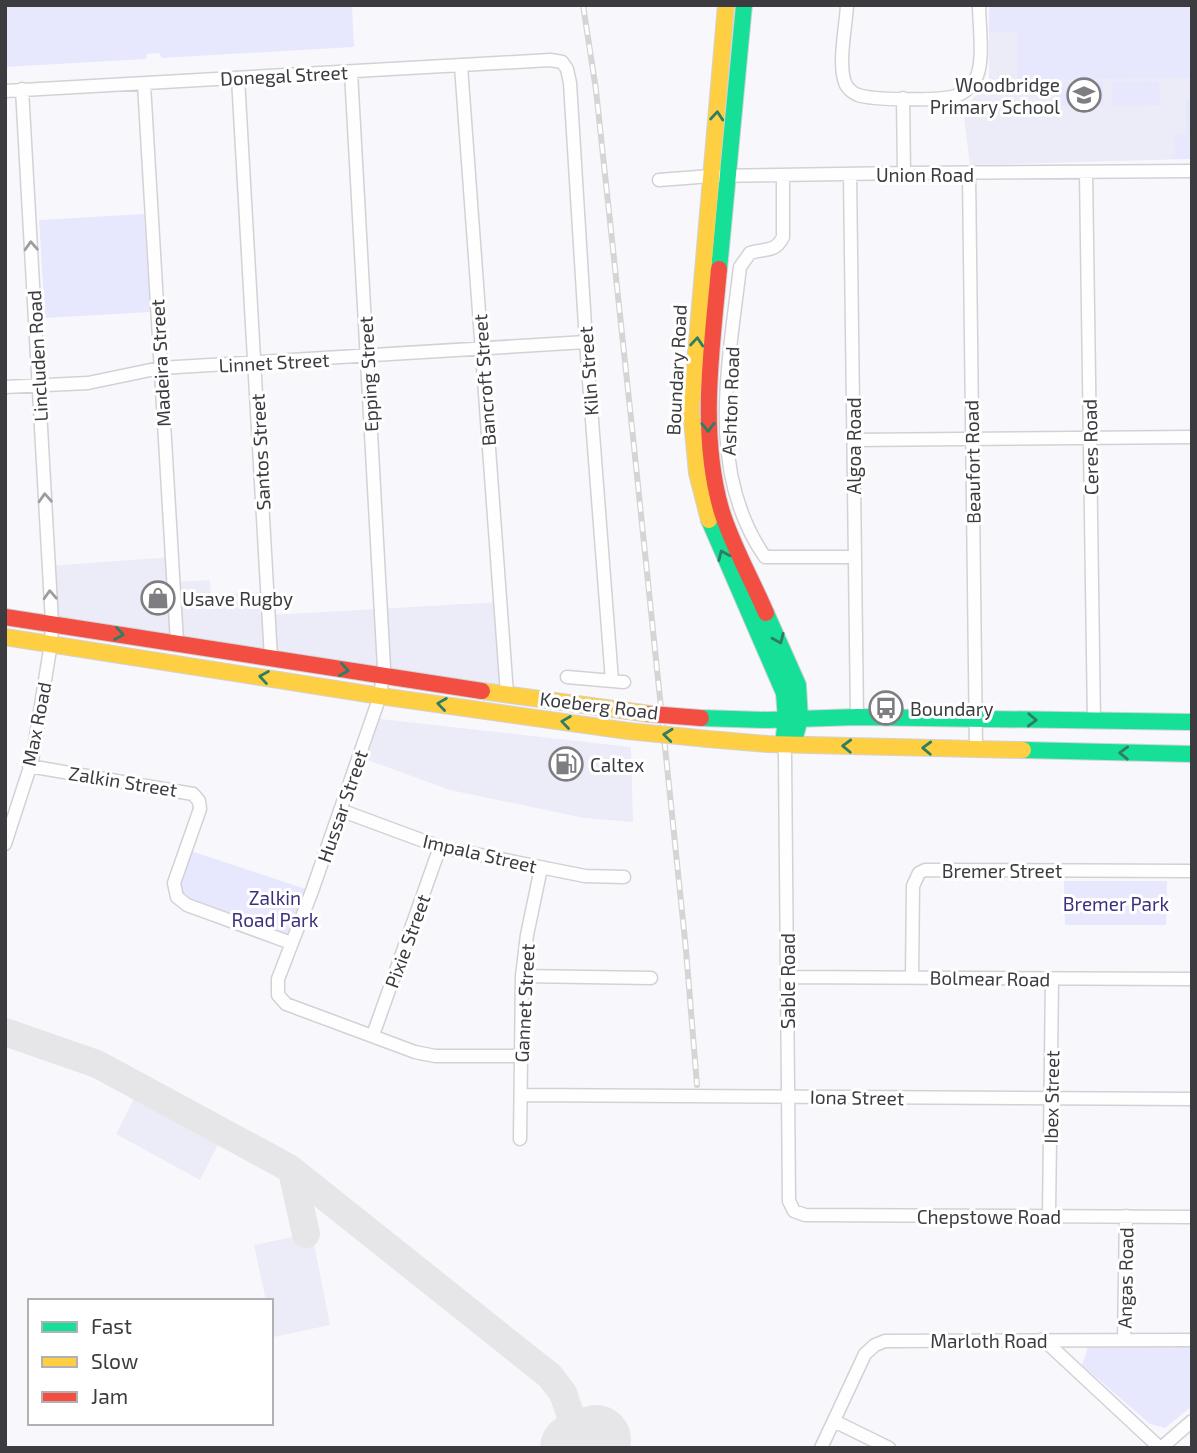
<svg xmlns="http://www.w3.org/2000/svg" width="1197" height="1453" font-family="'Exo 2',sans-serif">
	<rect width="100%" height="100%" fill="#f8f8fc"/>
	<path fill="#ebecf7" d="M 989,5 L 1192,5 L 1192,159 L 970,165 L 963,109 L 989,81 Z
		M 172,557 L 174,582 L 210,580 L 211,595 L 267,592 L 270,615 L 499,602 L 507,694 L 52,623 L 48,566 Z
		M 372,718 L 631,747 L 633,822 L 584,818 L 450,790 L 359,757 Z
		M 140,1087 L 224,1133 L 200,1180 L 116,1134 Z
		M 312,1233 L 330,1325 L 274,1337 L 271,1325 L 271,1301 L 266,1301 L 254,1245 Z"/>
	<path fill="#e7e8fd" d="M 5,5 L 352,5 L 354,47 L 162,58 L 159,53 L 147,54 L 146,59 L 5,67 Z
		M 989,5 L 1192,5 L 1192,78 L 1017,80 L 1017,32 L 989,32 Z
		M 1103,81 L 1104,105 L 1056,106 L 1056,82 Z
		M 1159,81 L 1160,105 L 1112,106 L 1111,82 Z
		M 1186,99 L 1192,99 L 1192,159 L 1171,159 L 1171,155 L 1175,154 L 1174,135 L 1187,134 Z
		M 144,214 L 150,312 L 45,318 L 39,220 Z
		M 188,850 L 312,891 L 291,943 L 185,906 L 176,890 Z
		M 1064,881 L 1167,881 L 1166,925 L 1065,925 Z
		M 1088,1347 L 1192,1347 L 1192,1406 L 1165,1428 L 1150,1424 L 1082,1365 Z"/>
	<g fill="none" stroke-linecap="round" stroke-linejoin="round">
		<path stroke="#e6e6e9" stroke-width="28" d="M 5,1032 L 97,1064 L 289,1168 L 550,1376 L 563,1393 L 581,1446
			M 292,1171 L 306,1234"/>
		<path stroke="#e6e6e9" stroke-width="70" d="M 575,1448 L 596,1440"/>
		<defs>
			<path id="street" d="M 847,5 C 846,27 837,66 846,85 C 849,90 853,93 858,95 C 872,100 940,101 955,96 C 963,94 971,87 975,80 C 985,64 979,25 979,5
				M 461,66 L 507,694
				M 351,72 L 384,668 L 380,696 L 312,891 L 278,979 L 278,995 L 286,1004 L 415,1052 L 435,1056 L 520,1056
				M 238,78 L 271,658
				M 144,84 L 177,643
				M 5,91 L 550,60 L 562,62 L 567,69 L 570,83 L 586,342 L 612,681
				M 903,98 L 904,173
				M 1086,172 L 1094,722
				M 969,174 L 976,749
				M 850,175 L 857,717
				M 783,176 L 783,237 C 775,253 765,248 750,253 L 740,267 C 729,363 705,471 765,557 L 854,557
				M 659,180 L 711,176 L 904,173 L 1192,171
				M 5,387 L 88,383 L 160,368 L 586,342
				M 853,440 L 1192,437
				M 567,677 L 624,682
				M 783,744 L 785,755 L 789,1201 L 794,1211 L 805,1215 L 1192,1217
				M 29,766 L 193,794 L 199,801 L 200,809 L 174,883 L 177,897 L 187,905 L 291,943
				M 340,810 L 440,847 L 585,876 L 624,877
				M 5,844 L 32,761 L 51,643 L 52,623 L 22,89
				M 522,976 L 651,978
				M 788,977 L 1192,979
				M 912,977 L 913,886 L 919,873 L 925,870 L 1192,871
				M 373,1035 L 440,847
				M 521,1095 L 1192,1099
				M 520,1139 L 522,976 L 527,935 L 541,868
				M 1049,1215 L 1052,980
				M 1043,1339 L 1160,1448
				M 1124,1340 L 1126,1216
				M 834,1421 L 889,1448
				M 821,1448 L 865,1354 L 875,1345 L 885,1341 L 1192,1340
				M 1161,1448 L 1192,1421"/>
			<path id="fast" d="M 719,269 L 744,5
				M 709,520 L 784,693 L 786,719 L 783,744
				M 766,613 L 798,685 L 800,719 L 793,744
				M 701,718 L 767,720 L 857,717 L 1192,722
				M 1023,750 L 1192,754"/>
			<path id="slow" d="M 709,520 L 697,473 L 691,410 L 726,5
				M 5,637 L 380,696 L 628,731
				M 482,691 L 650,714
				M 708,739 L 768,744 L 1023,750"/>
			<path id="jam" d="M 719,269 C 712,348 699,431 721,509 C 731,543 752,580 766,613
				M 5,617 L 482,691"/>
		</defs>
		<use href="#street" stroke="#d2d2d6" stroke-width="15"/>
		<use href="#fast" stroke="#d2d2d6" stroke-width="18"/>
		<use href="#slow" stroke="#d2d2d6" stroke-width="18"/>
		<use href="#jam" stroke="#d2d2d6" stroke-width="18"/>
		<use href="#street" stroke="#fefeff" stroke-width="12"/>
		<use href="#fast" stroke="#16e098" stroke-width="16"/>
		<use href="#slow" stroke="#ffcf43" stroke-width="16"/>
		<use href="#jam" stroke="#f24e42" stroke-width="16"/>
		<defs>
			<path id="rail" d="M 583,5 L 596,90 L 633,437 L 686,950 L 697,1085"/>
		</defs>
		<use href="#rail" stroke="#d5d5d6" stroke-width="6"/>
		<use href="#rail" stroke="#fff" stroke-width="3.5" stroke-dasharray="10" stroke-linecap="butt"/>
		<defs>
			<path id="slow-bridge" d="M 628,731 L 708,739"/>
			<path id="jam-bridge" d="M 650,714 L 701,718"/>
		</defs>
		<use href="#slow-bridge" stroke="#d2d2d6" stroke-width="18" stroke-linecap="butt"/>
		<use href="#jam-bridge" stroke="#d2d2d6" stroke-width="18" stroke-linecap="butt"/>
		<use href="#slow-bridge" stroke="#ffcf43" stroke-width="16"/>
		<use href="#jam-bridge" stroke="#f24e42" stroke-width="16"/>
	</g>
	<defs><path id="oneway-chevron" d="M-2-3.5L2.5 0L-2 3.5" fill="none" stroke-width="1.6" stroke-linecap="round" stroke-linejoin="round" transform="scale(1.75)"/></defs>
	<g stroke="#2d7e63">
		<use href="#oneway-chevron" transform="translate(717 116) rotate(-85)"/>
		<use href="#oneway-chevron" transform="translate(697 342) rotate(-85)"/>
		<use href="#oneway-chevron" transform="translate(708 427) rotate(89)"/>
		<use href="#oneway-chevron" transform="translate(723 555) rotate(-114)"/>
		<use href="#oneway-chevron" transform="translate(119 634) rotate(9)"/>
		<use href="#oneway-chevron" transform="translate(779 639) rotate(66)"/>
		<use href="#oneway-chevron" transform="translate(344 670) rotate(9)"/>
		<use href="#oneway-chevron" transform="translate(264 677) rotate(-171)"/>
		<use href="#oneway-chevron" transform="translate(442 704) rotate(-172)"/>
		<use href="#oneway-chevron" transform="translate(1032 720) rotate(2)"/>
		<use href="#oneway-chevron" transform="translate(566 722) rotate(-172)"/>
		<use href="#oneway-chevron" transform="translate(668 735) rotate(-174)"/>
		<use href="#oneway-chevron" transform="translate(847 746) rotate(-178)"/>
		<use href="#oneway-chevron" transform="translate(927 748) rotate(-178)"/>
		<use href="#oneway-chevron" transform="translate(1124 753) rotate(-179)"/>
	</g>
	<g stroke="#9d9da0">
		<use href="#oneway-chevron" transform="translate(31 246) rotate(-93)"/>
		<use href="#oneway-chevron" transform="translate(45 498) rotate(-93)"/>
		<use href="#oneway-chevron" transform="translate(50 595) rotate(-93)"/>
	</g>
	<defs>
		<symbol id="school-ring" viewBox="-11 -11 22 22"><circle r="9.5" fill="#fff" stroke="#7e7e82" stroke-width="1.5"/><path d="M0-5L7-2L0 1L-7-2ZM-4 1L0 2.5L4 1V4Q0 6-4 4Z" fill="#7e7e82"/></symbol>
		<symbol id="shop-ring" viewBox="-11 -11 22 22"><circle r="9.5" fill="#fff" stroke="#7e7e82" stroke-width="1.5"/><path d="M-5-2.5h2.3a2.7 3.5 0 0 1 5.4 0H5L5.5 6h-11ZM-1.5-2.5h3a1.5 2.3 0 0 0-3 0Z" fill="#7e7e82"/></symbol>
		<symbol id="bus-ring" viewBox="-11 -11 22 22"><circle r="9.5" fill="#fff" stroke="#7e7e82" stroke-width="1.5"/><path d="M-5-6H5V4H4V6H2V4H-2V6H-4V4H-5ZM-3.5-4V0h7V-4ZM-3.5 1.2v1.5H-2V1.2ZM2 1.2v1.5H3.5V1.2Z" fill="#7e7e82"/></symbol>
		<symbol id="fuel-ring" viewBox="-11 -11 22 22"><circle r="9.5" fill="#fff" stroke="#7e7e82" stroke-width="1.5"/><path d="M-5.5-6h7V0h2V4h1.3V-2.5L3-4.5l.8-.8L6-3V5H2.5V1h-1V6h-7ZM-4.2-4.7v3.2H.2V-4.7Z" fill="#7e7e82"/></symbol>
	</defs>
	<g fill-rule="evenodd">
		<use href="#school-ring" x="1065" y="76" width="38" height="38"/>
		<use href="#shop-ring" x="139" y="579" width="38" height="38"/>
		<use href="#bus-ring" x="867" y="689" width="38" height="38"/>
		<use href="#fuel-ring" x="547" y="745" width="38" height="38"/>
	</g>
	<g text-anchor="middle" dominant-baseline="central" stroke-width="6" stroke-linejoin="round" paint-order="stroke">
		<g font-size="19" fill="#3c3c40" stroke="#fff">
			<text transform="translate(284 75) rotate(-3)">Donegal Street</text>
			<text x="925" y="174">Union Road</text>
			<text transform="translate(37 356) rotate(-93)">Lincluden Road</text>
			<text transform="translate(274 362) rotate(-3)">Linnet Street</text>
			<text transform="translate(160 363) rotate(-93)">Madeira Street</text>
			<text transform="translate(676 370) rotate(-87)">Boundary Road</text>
			<text transform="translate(588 371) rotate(-94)">Kiln Street</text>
			<text transform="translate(368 374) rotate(-93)">Epping Street</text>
			<text transform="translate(484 380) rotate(-94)">Bancroft Street</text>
			<text transform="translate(730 401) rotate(-88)">Ashton Road</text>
			<text transform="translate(853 446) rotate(-90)">Algoa Road</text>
			<text transform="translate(1090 447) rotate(-91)">Ceres Road</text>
			<text transform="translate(260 452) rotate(-93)">Santos Street</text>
			<text transform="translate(972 462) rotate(-91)">Beaufort Road</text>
			<text transform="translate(599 705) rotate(7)">Koeberg Road</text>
			<text transform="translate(36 724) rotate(-79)">Max Road</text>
			<text transform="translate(123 781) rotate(9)">Zalkin Street</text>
			<text transform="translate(342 806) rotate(-71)">Hussar Street</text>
			<text transform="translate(480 853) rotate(13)">Impala Street</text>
			<text x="1002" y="870">Bremer Street</text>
			<text transform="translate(407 941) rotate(-70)">Pixie Street</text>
			<text transform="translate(990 978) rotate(1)">Bolmear Road</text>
			<text transform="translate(787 981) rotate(-90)">Sable Road</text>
			<text transform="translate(524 1003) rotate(-87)">Gannet Street</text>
			<text transform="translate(857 1097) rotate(1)">Iona Street</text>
			<text transform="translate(1051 1097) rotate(-89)">Ibex Street</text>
			<text x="989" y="1216">Chepstowe Road</text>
			<text transform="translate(1125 1278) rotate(-89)">Angas Road</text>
			<text x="989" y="1340">Marloth Road</text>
		</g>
		<g font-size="19" fill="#3c3c40" stroke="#fff" text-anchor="start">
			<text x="1060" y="84" text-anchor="end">Woodbridge<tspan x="1060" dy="22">Primary School</tspan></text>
			<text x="182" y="598">Usave Rugby</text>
			<text x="910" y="708">Boundary</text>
			<text x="590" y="764">Caltex</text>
		</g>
		<g font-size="19" fill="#3b317e" stroke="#fff">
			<text x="275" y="897">Zalkin<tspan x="275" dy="22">Road Park</tspan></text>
			<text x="1116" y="903">Bremer Park</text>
		</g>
	</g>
	<rect width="1197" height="1453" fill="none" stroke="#3c3c40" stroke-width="14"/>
	<rect x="28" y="1299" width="245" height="126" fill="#ffffff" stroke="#b1b1b3" stroke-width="2"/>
	<rect x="42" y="1322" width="35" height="10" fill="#16e098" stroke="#b1b1b3" stroke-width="2"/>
	<text x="91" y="1334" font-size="21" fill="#3c3c40">Fast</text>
	<rect x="42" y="1357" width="35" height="10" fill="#ffcf43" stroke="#b1b1b3" stroke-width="2"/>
	<text x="91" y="1369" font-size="21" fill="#3c3c40">Slow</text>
	<rect x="42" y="1392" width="35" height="10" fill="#f24e42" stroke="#b1b1b3" stroke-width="2"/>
	<text x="91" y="1404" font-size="21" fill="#3c3c40">Jam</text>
</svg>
